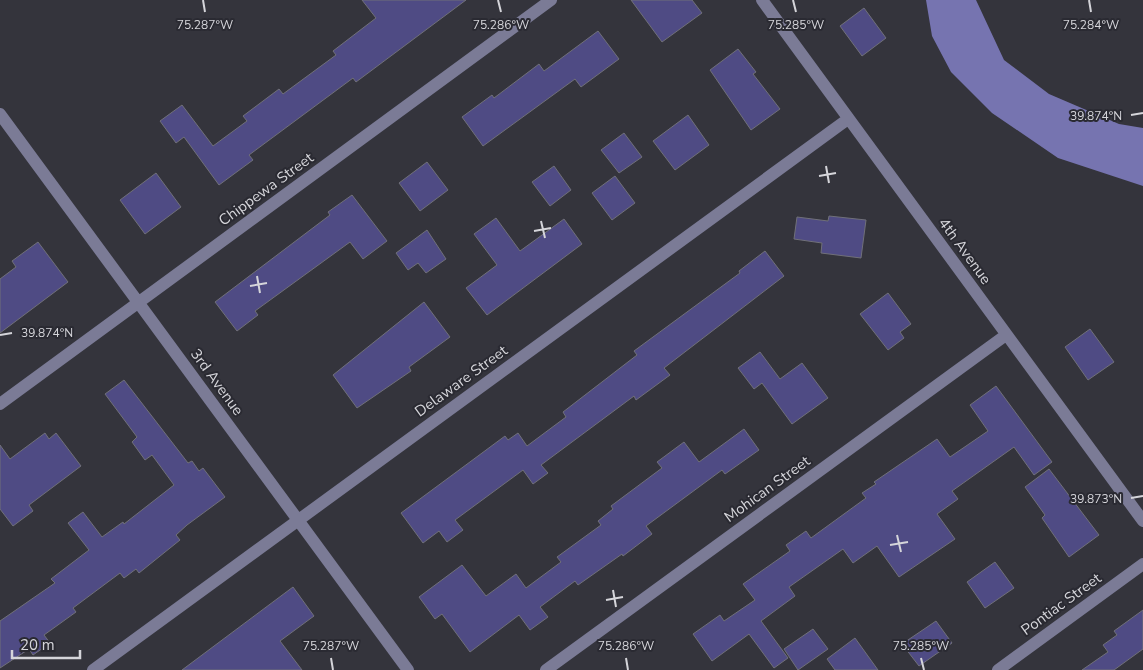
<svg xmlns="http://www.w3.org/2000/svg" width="1143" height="670" font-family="'Nunito Sans',sans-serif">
	<rect width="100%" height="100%" fill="#34343c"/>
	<path fill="#7674b0" d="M 926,0 L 976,0 L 1004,60 L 1049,94 L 1119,124 L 1143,128 L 1143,186 L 1058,158 L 992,113 L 951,72 L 932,36 Z"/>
	<path fill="#4f4b84" stroke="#707079" d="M 362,0 L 466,0 L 356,82 L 353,78 L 249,155 L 253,160 L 219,185 L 184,137 L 176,143 L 160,121 L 182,105 L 213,146 L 247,121 L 243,116 L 279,89 L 283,94 L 336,55 L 333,51 L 376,18 Z
		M 631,0 L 692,0 L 702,13 L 662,42 Z
		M 864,8 L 886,38 L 862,56 L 840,26 Z
		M 598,31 L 619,59 L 581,87 L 575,79 L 483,146 L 462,117 L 492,95 L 494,98 L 539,64 L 544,71 Z
		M 738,49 L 756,72 L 753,74 L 780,109 L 751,130 L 710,70 Z
		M 688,115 L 709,145 L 675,170 L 653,141 Z
		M 624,133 L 642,157 L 619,173 L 601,150 Z
		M 427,162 L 448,190 L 420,211 L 399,183 Z
		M 554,166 L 571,190 L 550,206 L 532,182 Z
		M 156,173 L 181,207 L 145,234 L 120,200 Z
		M 615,176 L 635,203 L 612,220 L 592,193 Z
		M 352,195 L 387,241 L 363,259 L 350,242 L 255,311 L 258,315 L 237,331 L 215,302 L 330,215 L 328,212 Z
		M 829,216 L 866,220 L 861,258 L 821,253 L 822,243 L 794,239 L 797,217 L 828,221 Z
		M 496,218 L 520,251 L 564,219 L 582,244 L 487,315 L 466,288 L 497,265 L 474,234 Z
		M 427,230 L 446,259 L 426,273 L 418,263 L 408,270 L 396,253 Z
		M 38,242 L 68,282 L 0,333 L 0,279 L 16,267 L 12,261 Z
		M 765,251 L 784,276 L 664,368 L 670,375 L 636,400 L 634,396 L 541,465 L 548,473 L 533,484 L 523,470 L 455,520 L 463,530 L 447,542 L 439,531 L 423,543 L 401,513 L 505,436 L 508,440 L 518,433 L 527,446 L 566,417 L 563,412 L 637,355 L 634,351 L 740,273 L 739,271 Z
		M 888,293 L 911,324 L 900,332 L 904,338 L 888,350 L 860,314 Z
		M 424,302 L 450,337 L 409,367 L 411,371 L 357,408 L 333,375 Z
		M 1090,329 L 1114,362 L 1088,380 L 1065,347 Z
		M 760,352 L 780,379 L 802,363 L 828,398 L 792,424 L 762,383 L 754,389 L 738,368 Z
		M 124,380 L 188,463 L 192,461 L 199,471 L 203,468 L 225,497 L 187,525 L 176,535 L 180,540 L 139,573 L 136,569 L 124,578 L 120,573 L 73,608 L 76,612 L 44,635 L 50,643 L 33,655 L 29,649 L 0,668 L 0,621 L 55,583 L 51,579 L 89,550 L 68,523 L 83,512 L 102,537 L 123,522 L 124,524 L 174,485 L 152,455 L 145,460 L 132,442 L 137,437 L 105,394 Z
		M 996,386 L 1052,462 L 1034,475 L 1014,447 L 952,491 L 958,499 L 937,514 L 955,539 L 899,577 L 877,546 L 853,563 L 843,549 L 789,587 L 795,596 L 761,621 L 788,658 L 774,668 L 749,634 L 712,661 L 693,634 L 720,615 L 724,621 L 755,600 L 743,584 L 790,551 L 786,545 L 806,531 L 811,538 L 866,498 L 862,493 L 876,484 L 874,482 L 937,439 L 950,457 L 988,431 L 970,405 Z
		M 744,429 L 759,450 L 725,474 L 722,470 L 646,526 L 652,534 L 623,556 L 622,554 L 578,585 L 575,581 L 540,607 L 548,617 L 530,630 L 519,615 L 470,652 L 442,614 L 435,619 L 419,597 L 462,565 L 486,596 L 516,574 L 526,588 L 561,562 L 557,557 L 601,525 L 598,521 L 613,509 L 611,506 L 662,468 L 657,462 L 684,442 L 699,462 Z
		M 45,433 L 49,439 L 56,433 L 81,466 L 29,505 L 33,511 L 13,526 L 0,509 L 0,445 L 10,459 Z
		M 1049,469 L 1099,535 L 1069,557 L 1042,518 L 1045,515 L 1025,487 Z
		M 995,562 L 1014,588 L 985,608 L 967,582 Z
		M 293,587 L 314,616 L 280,641 L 302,670 L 182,670 Z
		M 1143,610 L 1143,649 L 1114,670 L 1082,670 L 1108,652 L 1103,645 L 1117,635 L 1114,631 Z
		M 936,621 L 952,643 L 919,666 L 902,644 Z
		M 813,629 L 828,649 L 798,670 L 784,649 Z
		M 855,638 L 878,670 L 835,670 L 827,659 Z"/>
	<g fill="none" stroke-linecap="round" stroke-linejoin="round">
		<path stroke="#7b7b96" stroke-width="12" d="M 762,0 L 1143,521
			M 0,114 L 408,670
			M 0,404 L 551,0
			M 93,670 L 848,119
			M 546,670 L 1006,335
			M 998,670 L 1143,564"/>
	</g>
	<path fill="none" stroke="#d5d5da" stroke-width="2" d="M 203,0 L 205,12M 498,0 L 501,12M 793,0 L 796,12M 1089,0 L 1091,12M 1131,115 L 1143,113M 826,166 L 829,183M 819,176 L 836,173M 541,221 L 545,238M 534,231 L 551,228M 257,276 L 260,293M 250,286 L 267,283M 0,335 L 12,333M 1131,498 L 1143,496M 897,535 L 901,552M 890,545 L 908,542M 613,590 L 616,607M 606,600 L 623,597M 331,658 L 333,670M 626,658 L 628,670M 921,658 L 924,670"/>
	<g text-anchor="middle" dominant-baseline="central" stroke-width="4" stroke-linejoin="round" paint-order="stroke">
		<g font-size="15" fill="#d5d5da" stroke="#2a2a32">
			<text transform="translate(266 189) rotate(-36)">Chippewa Street</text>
			<text transform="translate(965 251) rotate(54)">4th Avenue</text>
			<text transform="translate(461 381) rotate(-36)">Delaware Street</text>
			<text transform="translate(217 382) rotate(54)">3rd Avenue</text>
			<text transform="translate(767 489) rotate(-36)">Mohican Street</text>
			<text transform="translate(1061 604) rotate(-36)">Pontiac Street</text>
		</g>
	</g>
	<g font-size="12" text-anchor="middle" fill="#d5d5da" stroke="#2a2a32" stroke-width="4" stroke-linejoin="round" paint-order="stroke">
		<text x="1091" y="29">75.284°W</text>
		<text x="205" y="29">75.287°W</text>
		<text x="501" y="29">75.286°W</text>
		<text x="796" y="29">75.285°W</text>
		<text x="1096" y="120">39.874°N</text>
		<text x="47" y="337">39.874°N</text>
		<text x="1096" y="503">39.873°N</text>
		<text x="331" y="650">75.287°W</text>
		<text x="626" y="650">75.286°W</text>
		<text x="921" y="650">75.285°W</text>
	</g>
	<path d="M12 650v8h68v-8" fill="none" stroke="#d5d5da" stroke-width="2.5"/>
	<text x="20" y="650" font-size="15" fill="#d5d5da" stroke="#2a2a32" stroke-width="4" paint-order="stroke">20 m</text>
</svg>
